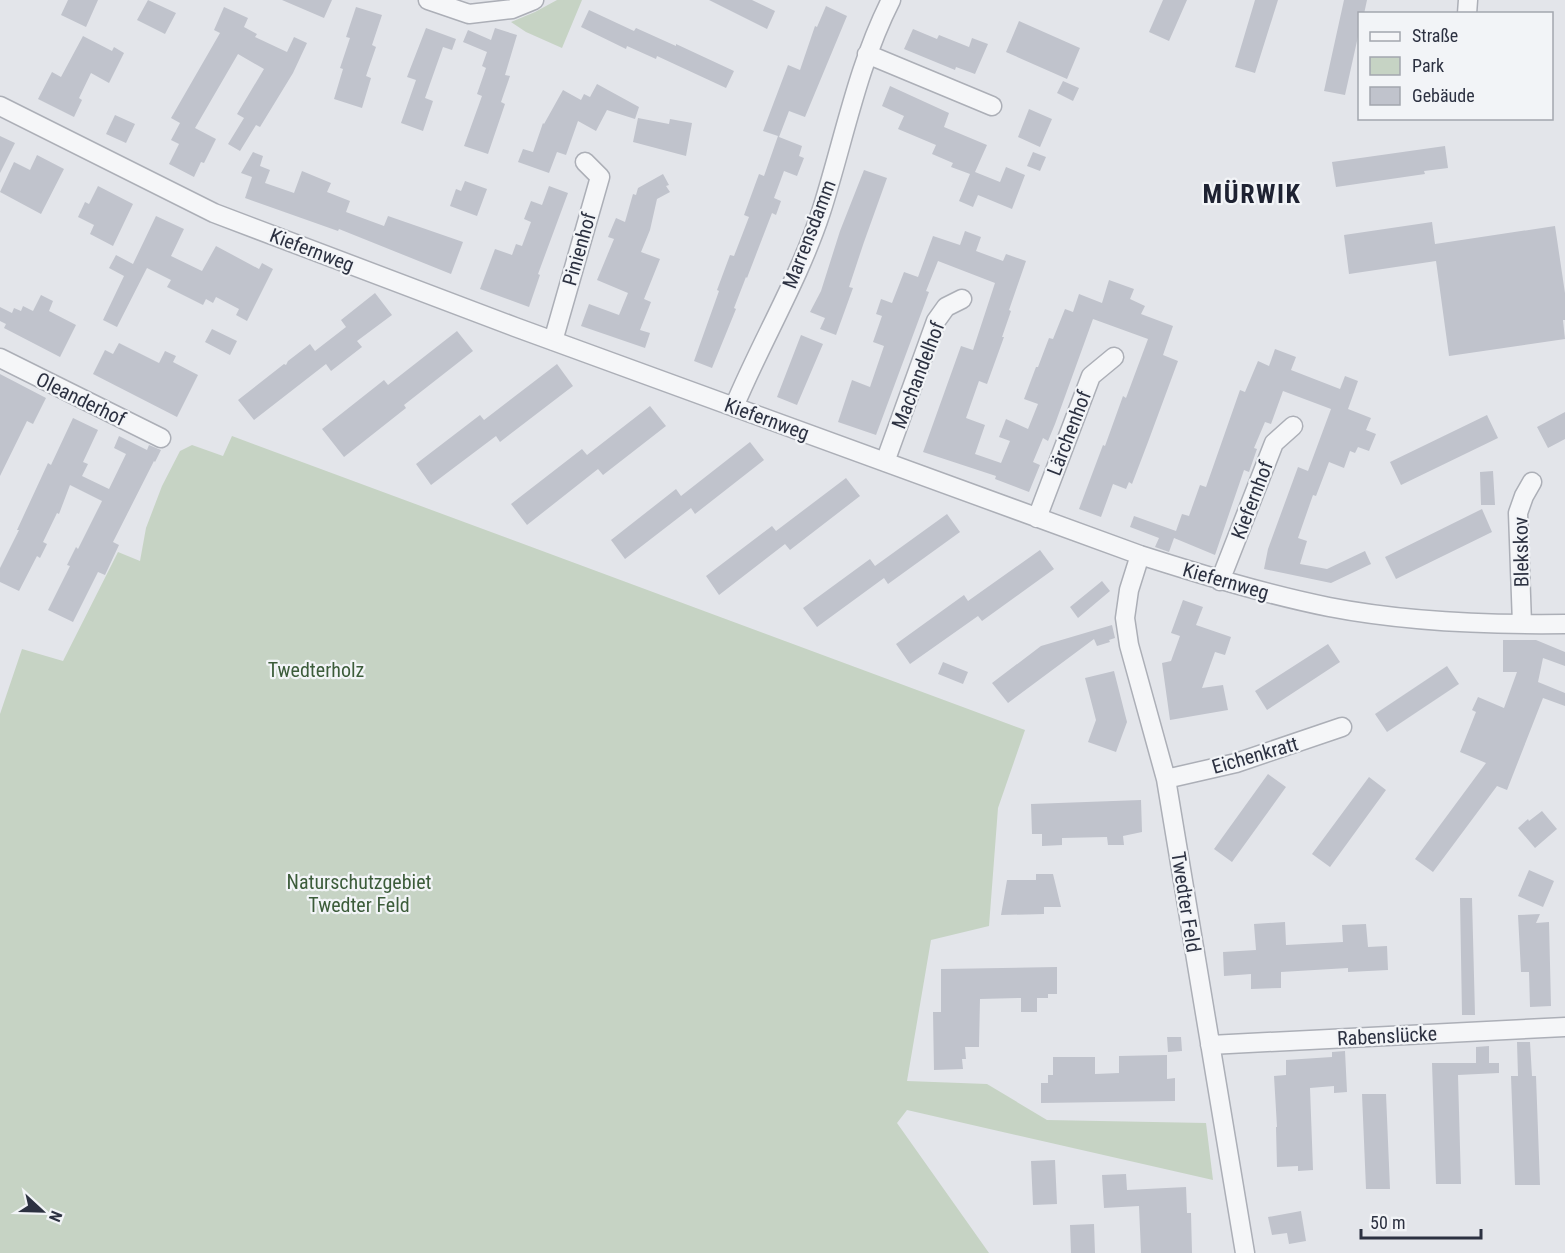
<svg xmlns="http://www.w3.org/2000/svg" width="1565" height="1253" font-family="'Roboto Condensed',sans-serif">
	<rect width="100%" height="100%" fill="#e3e5ea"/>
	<path fill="#c6d3c4" d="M 557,0 L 582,0 L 562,48 L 526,32 L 511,22 L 535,12 Z
		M 232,436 L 1025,730 L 998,808 L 989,926 L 931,940 L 907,1081 L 987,1084 L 1047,1120 L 1206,1123 L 1213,1180 L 907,1110 L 897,1123 L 989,1253 L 0,1253 L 0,714 L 22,649 L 63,661 L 118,552 L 140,561 L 146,528 L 162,486 L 180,451 L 192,445 L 223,456 Z"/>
	<path fill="#c0c3cc" d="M 68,0 L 98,0 L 86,27 L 61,15 Z
		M 148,0 L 176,13 L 165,34 L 137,20 Z
		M 282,0 L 332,0 L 324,18 Z
		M 709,0 L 752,0 L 775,11 L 767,29 Z
		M 1163,0 L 1187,0 L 1169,41 L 1149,32 Z
		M 1255,0 L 1278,0 L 1255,73 L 1235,67 Z
		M 1344,0 L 1367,0 L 1364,14 L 1359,14 L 1359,32 L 1345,95 L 1324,91 Z
		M 826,6 L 847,16 L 805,117 L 789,111 L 779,137 L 802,146 L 799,156 L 804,158 L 797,176 L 784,171 L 774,198 L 781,201 L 776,215 L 772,213 L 747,278 L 746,277 L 734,308 L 736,309 L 712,368 L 694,361 L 719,291 L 717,290 L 730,255 L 734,256 L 749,217 L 744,215 L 759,174 L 764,176 L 778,136 L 763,131 L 788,65 L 800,70 L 815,26 L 817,27 Z
		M 224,7 L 248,18 L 244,27 L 257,34 L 255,37 L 287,52 L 294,37 L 307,43 L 293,73 L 260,127 L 256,125 L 240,151 L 228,144 L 244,118 L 237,114 L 264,69 L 238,54 L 195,128 L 216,139 L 204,163 L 201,162 L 194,177 L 169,164 L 179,144 L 171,140 L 180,123 L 171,118 L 220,33 L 214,30 Z
		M 356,7 L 382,15 L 372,45 L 376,47 L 366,76 L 371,78 L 362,108 L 334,99 L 343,69 L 340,68 L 350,38 L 346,37 Z
		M 589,10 L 634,31 L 636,28 L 676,46 L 676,44 L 734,71 L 726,88 L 657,56 L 656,59 L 627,46 L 626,49 L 581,27 Z
		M 1019,21 L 1080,48 L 1067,79 L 1006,52 Z
		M 426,28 L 456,39 L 452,50 L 443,47 L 425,98 L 433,101 L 423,131 L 401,123 L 416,80 L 407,77 Z
		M 495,28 L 517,35 L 505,75 L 510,76 L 501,102 L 505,104 L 488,154 L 464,146 L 482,96 L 477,94 L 486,68 L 482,66 L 487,52 L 463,42 L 468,30 L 491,40 Z
		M 913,29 L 937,39 L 939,35 L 969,47 L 972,38 L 988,44 L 975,74 L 956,67 L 955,70 L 904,49 Z
		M 83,36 L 112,51 L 114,47 L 124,53 L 109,83 L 91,73 L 79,98 L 82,100 L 74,117 L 38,99 L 52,72 L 61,77 Z
		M 1063,81 L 1079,88 L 1073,101 L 1057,93 Z
		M 597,84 L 639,107 L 635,119 L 607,110 L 596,131 L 578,121 L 566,155 L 557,152 L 549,173 L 518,162 L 523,149 L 533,152 L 543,123 L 544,124 L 563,90 L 581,100 L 584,94 L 590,97 Z
		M 890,86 L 949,113 L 944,127 L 987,145 L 975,172 L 1000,182 L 1006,167 L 1025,175 L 1012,209 L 978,195 L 973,207 L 959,201 L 970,174 L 951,167 L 953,163 L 932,154 L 936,145 L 898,129 L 904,116 L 882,106 Z
		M 1029,109 L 1052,119 L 1040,147 L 1018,137 Z
		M 115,115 L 135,124 L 126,143 L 106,134 Z
		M 638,118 L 669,124 L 670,119 L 692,123 L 686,156 L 633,142 Z
		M 0,136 L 15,143 L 0,173 Z
		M 1445,146 L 1448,168 L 1424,171 L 1425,174 L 1336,187 L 1332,162 Z
		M 253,152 L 263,156 L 260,166 L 270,170 L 265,183 L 294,193 L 302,171 L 331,183 L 327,192 L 350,201 L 346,212 L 384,226 L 388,216 L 463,242 L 451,274 L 339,229 L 338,231 L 245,198 L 252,177 L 241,173 Z
		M 1033,152 L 1046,157 L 1040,171 L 1027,166 Z
		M 37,155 L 64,169 L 41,214 L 0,192 L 14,162 L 30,170 Z
		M 864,170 L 887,178 L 864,242 L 849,287 L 853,288 L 836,335 L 820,329 L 825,318 L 810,312 L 821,291 L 840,231 Z
		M 663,174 L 669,185 L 666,186 L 670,192 L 657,199 L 650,230 L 641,252 L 660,259 L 644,299 L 651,302 L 640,330 L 650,333 L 645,348 L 581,326 L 589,304 L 619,315 L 628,293 L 597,280 L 614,239 L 608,237 L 616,218 L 625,222 L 633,194 L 636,195 L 638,188 Z
		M 465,181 L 487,189 L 477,216 L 450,206 L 456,189 L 461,191 Z
		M 98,186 L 133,204 L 113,246 L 90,234 L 94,225 L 78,217 L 85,202 L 89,204 Z
		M 549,186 L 568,193 L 538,274 L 540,275 L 529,307 L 480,289 L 495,249 L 512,255 L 516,244 L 522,246 L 531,222 L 524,219 L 531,201 L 542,205 Z
		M 156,216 L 184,229 L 171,256 L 202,271 L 216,246 L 259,269 L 262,263 L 273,269 L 247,321 L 236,315 L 239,309 L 216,297 L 213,303 L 206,299 L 203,305 L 167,287 L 171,280 L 147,268 L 117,327 L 103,320 L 124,276 L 109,268 L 116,255 L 133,264 Z
		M 1432,222 L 1435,244 L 1555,226 L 1565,293 L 1565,320 L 1563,320 L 1565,339 L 1449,356 L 1436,261 L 1349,274 L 1344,235 Z
		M 965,231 L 981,237 L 976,251 L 1003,261 L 1006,254 L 1026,261 L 1009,310 L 1011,311 L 1002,337 L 1004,337 L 987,384 L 979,381 L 966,418 L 985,425 L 975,454 L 1001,463 L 1010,441 L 999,437 L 1006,419 L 1028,429 L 1038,404 L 1024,399 L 1036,367 L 1038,367 L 1049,338 L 1053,339 L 1065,309 L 1073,312 L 1079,294 L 1102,303 L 1109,280 L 1134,289 L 1130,299 L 1145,306 L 1141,314 L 1173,326 L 1163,355 L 1178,361 L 1148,442 L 1132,484 L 1129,482 L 1126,489 L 1113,484 L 1101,517 L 1079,509 L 1103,445 L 1105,446 L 1123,396 L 1126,398 L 1148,339 L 1093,319 L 1055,424 L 1048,441 L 1043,438 L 1033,462 L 1040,465 L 1029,492 L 995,479 L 996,476 L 923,452 L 961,346 L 973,350 L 995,283 L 938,261 L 926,291 L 929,292 L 876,435 L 838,422 L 852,380 L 870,387 L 884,346 L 873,342 L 882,316 L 876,314 L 881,299 L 892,303 L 904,272 L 918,277 L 933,236 L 960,245 Z
		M 375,293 L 392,315 L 357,341 L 362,347 L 331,371 L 326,364 L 254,420 L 238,400 L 284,364 L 286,365 L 288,361 L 310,344 L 315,351 L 346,327 L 341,320 Z
		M 41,295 L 53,301 L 49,311 L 76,325 L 60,357 L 4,328 L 6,324 L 0,321 L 0,307 L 12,313 L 14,308 L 21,311 L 23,306 L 33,311 Z
		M 212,329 L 237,341 L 230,355 L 205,342 Z
		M 457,331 L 473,351 L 404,405 L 406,408 L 344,457 L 322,429 L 384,380 L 388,385 Z
		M 801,335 L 823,344 L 797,405 L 777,397 Z
		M 119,343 L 159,363 L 165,351 L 176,356 L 173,362 L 198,375 L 177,417 L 93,374 L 105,350 L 113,354 Z
		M 1275,349 L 1296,357 L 1291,370 L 1340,389 L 1345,376 L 1358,381 L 1348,409 L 1371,418 L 1366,430 L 1376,434 L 1369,451 L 1358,447 L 1355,453 L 1350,451 L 1344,468 L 1329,462 L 1316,496 L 1313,495 L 1298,538 L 1307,541 L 1300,564 L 1327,569 L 1365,551 L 1371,564 L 1331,583 L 1264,569 L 1268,549 L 1298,467 L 1308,471 L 1331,409 L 1283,391 L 1271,424 L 1265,422 L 1254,448 L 1257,449 L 1249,472 L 1244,470 L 1215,555 L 1174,538 L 1169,552 L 1155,547 L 1159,538 L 1130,527 L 1134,516 L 1176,531 L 1182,514 L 1189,516 L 1200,485 L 1206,487 L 1240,390 L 1245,392 L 1258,361 L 1269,366 Z
		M 557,364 L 573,386 L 500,442 L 496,436 L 431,485 L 416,464 L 480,415 L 484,420 Z
		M 0,374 L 46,398 L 33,424 L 27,421 L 0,476 Z
		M 650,406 L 666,426 L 603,475 L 598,469 L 527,525 L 511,504 L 582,449 L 587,455 Z
		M 1565,412 L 1565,439 L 1548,448 L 1537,427 Z
		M 1487,415 L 1498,438 L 1401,485 L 1390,462 Z
		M 73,418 L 98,430 L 83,462 L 88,464 L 82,476 L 109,489 L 126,454 L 114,448 L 119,436 L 147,450 L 149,445 L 161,450 L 155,462 L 154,461 L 113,542 L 119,545 L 105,575 L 98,572 L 73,622 L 48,610 L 70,566 L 67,565 L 76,547 L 78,549 L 102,501 L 70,485 L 59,514 L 57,513 L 43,542 L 47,544 L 40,558 L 37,556 L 19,591 L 0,582 L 0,568 L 19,530 L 17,530 L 48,463 L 51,465 Z
		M 750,442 L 764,460 L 695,514 L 691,508 L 625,559 L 611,540 L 676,489 L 681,496 Z
		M 1493,471 L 1495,505 L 1481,505 L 1480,472 Z
		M 846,478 L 860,496 L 790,550 L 785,544 L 719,595 L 706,576 L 772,526 L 776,531 Z
		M 1482,509 L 1492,532 L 1396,579 L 1385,557 Z
		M 947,514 L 960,532 L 888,584 L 884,578 L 817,627 L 803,608 L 870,559 L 875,566 Z
		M 1040,550 L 1054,569 L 982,621 L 978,616 L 910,664 L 896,644 L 964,595 L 968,601 Z
		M 1102,581 L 1110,591 L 1078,618 L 1070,607 Z
		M 1183,600 L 1203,607 L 1196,625 L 1231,637 L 1225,655 L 1215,652 L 1202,688 L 1223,685 L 1228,710 L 1170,720 L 1162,663 L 1171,661 L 1180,636 L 1171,633 Z
		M 1112,625 L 1115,638 L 1109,640 L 1110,642 L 1097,646 L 1094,639 L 1008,703 L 992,683 L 1041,646 Z
		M 1503,640 L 1536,640 L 1565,652 L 1565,666 L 1543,658 L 1538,682 L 1565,693 L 1565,706 L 1543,698 L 1507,790 L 1497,786 L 1433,872 L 1415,859 L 1486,763 L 1460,752 L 1476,712 L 1472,710 L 1478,697 L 1504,708 L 1517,672 L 1503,672 Z
		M 1328,644 L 1340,662 L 1267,710 L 1255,691 Z
		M 943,662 L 968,672 L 963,684 L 938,674 Z
		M 1447,666 L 1459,684 L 1387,732 L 1375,714 Z
		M 1114,671 L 1127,722 L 1116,752 L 1088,742 L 1096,720 L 1085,678 Z
		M 1268,774 L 1286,787 L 1232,862 L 1214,849 Z
		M 1369,777 L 1386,790 L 1330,867 L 1312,854 Z
		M 1141,800 L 1142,832 L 1123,836 L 1124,845 L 1108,845 L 1107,837 L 1062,838 L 1062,845 L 1042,846 L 1042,834 L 1032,834 L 1031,804 Z
		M 1542,811 L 1557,829 L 1535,848 L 1518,828 L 1528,819 L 1529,821 Z
		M 1529,870 L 1554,881 L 1543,907 L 1518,896 Z
		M 1036,874 L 1053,874 L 1061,907 L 1044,907 L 1044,914 L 1001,915 L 1007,880 L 1036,880 Z
		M 1460,898 L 1472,898 L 1475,1015 L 1462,1015 Z
		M 1540,914 L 1536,923 L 1549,922 L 1551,1006 L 1530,1007 L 1529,972 L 1521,972 L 1518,915 Z
		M 1285,922 L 1286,945 L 1343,942 L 1342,925 L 1366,924 L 1368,947 L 1387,946 L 1388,970 L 1348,972 L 1348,968 L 1281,972 L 1281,988 L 1251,989 L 1251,974 L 1224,976 L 1223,952 L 1256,950 L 1254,924 Z
		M 1057,967 L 1057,994 L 1048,994 L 1048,998 L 1037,998 L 1037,1012 L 1021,1012 L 1021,998 L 980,999 L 979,1047 L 965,1047 L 966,1059 L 962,1059 L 963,1069 L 934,1070 L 933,1012 L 941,1012 L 941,969 Z
		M 1167,1037 L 1181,1037 L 1182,1051 L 1168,1052 Z
		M 1517,1042 L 1530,1042 L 1532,1076 L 1536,1076 L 1540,1185 L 1515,1185 L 1511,1076 L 1518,1076 Z
		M 1489,1046 L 1489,1063 L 1499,1063 L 1499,1073 L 1458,1075 L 1461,1184 L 1436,1184 L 1432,1063 L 1476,1063 L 1476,1047 Z
		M 1345,1051 L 1347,1092 L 1334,1093 L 1334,1086 L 1310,1088 L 1313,1170 L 1298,1171 L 1298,1166 L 1277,1167 L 1276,1127 L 1277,1127 L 1274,1076 L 1286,1075 L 1286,1060 L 1332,1057 L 1332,1052 Z
		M 1167,1055 L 1167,1079 L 1175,1078 L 1175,1101 L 1041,1103 L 1041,1083 L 1048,1083 L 1048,1075 L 1053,1075 L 1053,1057 L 1095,1057 L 1095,1074 L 1119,1073 L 1119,1056 Z
		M 1362,1094 L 1386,1094 L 1390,1189 L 1366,1189 Z
		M 1055,1160 L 1057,1204 L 1033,1205 L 1031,1161 Z
		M 1126,1174 L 1127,1190 L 1186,1187 L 1187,1213 L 1191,1213 L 1192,1253 L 1141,1253 L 1139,1206 L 1104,1208 L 1102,1175 Z
		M 1301,1211 L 1306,1241 L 1289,1244 L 1287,1233 L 1272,1235 L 1268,1217 Z
		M 1094,1224 L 1095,1253 L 1071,1253 L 1070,1225 Z"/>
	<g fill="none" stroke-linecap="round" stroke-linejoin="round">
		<defs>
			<path id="street" d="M 428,0 L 469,14 L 512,9 L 534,0
				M 1467,14 L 1468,0
				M 867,54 L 992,106
				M 0,106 L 214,213 L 515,327 L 1140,555 C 1203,575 1265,594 1329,607 C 1406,622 1487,625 1565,624
				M 553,341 L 600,177 L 585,162
				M 0,358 L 161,438
				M 734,407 C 761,342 799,279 821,212 C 844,140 857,67 891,0
				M 885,462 L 936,321 L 946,307 L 962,299
				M 1037,518 L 1091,376 L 1114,357
				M 1140,555 L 1129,590 L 1125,618 L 1129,645 L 1166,779 L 1245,1253
				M 1220,581 L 1274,443 L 1293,426
				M 1522,624 L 1518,513 L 1524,496 L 1532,482
				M 1166,779 L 1236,763 L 1342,727
				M 1210,1045 L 1565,1027"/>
		</defs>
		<use href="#street" stroke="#acafb7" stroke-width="21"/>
		<use href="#street" stroke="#f5f6f8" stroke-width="18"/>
	</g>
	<g text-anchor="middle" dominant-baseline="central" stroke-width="4.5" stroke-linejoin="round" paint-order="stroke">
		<g font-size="20" fill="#2c3141" stroke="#f2f4f7">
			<text transform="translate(809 234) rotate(-69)">Marrensdamm</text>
			<text transform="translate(579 249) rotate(-74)">Pinienhof</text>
			<text transform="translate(312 250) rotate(21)">Kiefernweg</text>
			<text transform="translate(918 375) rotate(-69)">Machandelhof</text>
			<text transform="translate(81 399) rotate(26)">Oleanderhof</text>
			<text transform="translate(767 419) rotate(20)">Kiefernweg</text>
			<text transform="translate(1069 433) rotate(-69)">Lärchenhof</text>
			<text transform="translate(1252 500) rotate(-69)">Kiefernhof</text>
			<text transform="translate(1521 552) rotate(-91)">Blekskov</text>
			<text transform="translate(1226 581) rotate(16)">Kiefernweg</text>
			<text transform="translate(1255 755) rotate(-16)">Eichenkratt</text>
			<text transform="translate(1186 902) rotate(81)">Twedter Feld</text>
			<text transform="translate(1387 1036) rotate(-3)">Rabenslücke</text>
		</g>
		<g font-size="20" fill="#3c5c3a" stroke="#f2f4f7">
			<text x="316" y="670">Twedterholz</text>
			<text x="359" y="882">Naturschutzgebiet<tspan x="359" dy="23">Twedter Feld</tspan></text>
		</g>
		<g font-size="26" font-weight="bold" letter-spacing="1.5" fill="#1e2232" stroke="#f2f4f7">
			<text x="1252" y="194">MÜRWIK</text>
		</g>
	</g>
	<rect x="1358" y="12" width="195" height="108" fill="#f2f4f7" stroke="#a3a6ae" stroke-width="1.5"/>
	<rect x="1370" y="32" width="30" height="9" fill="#f5f6f8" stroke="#a3a6ae" stroke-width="1.5"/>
	<text x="1412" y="42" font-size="18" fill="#2c3141">Straße</text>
	<rect x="1370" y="57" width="30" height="18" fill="#c6d3c4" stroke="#a3a6ae" stroke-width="1.5"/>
	<text x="1412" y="72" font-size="18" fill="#2c3141">Park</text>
	<rect x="1370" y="87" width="30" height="18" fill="#c0c3cc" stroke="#a3a6ae" stroke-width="1.5"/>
	<text x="1412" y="102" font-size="18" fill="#2c3141">Gebäude</text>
	<g transform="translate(42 1211) rotate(112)" stroke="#f2f4f7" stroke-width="4.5" paint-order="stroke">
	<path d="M0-4.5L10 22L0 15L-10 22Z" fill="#2c3141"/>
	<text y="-9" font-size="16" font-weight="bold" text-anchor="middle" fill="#2c3141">N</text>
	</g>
	<path d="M1361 1229v9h120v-9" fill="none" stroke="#2c3141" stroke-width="3"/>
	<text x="1370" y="1229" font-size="18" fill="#2c3141" stroke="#f2f4f7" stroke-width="4.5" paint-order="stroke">50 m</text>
</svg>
